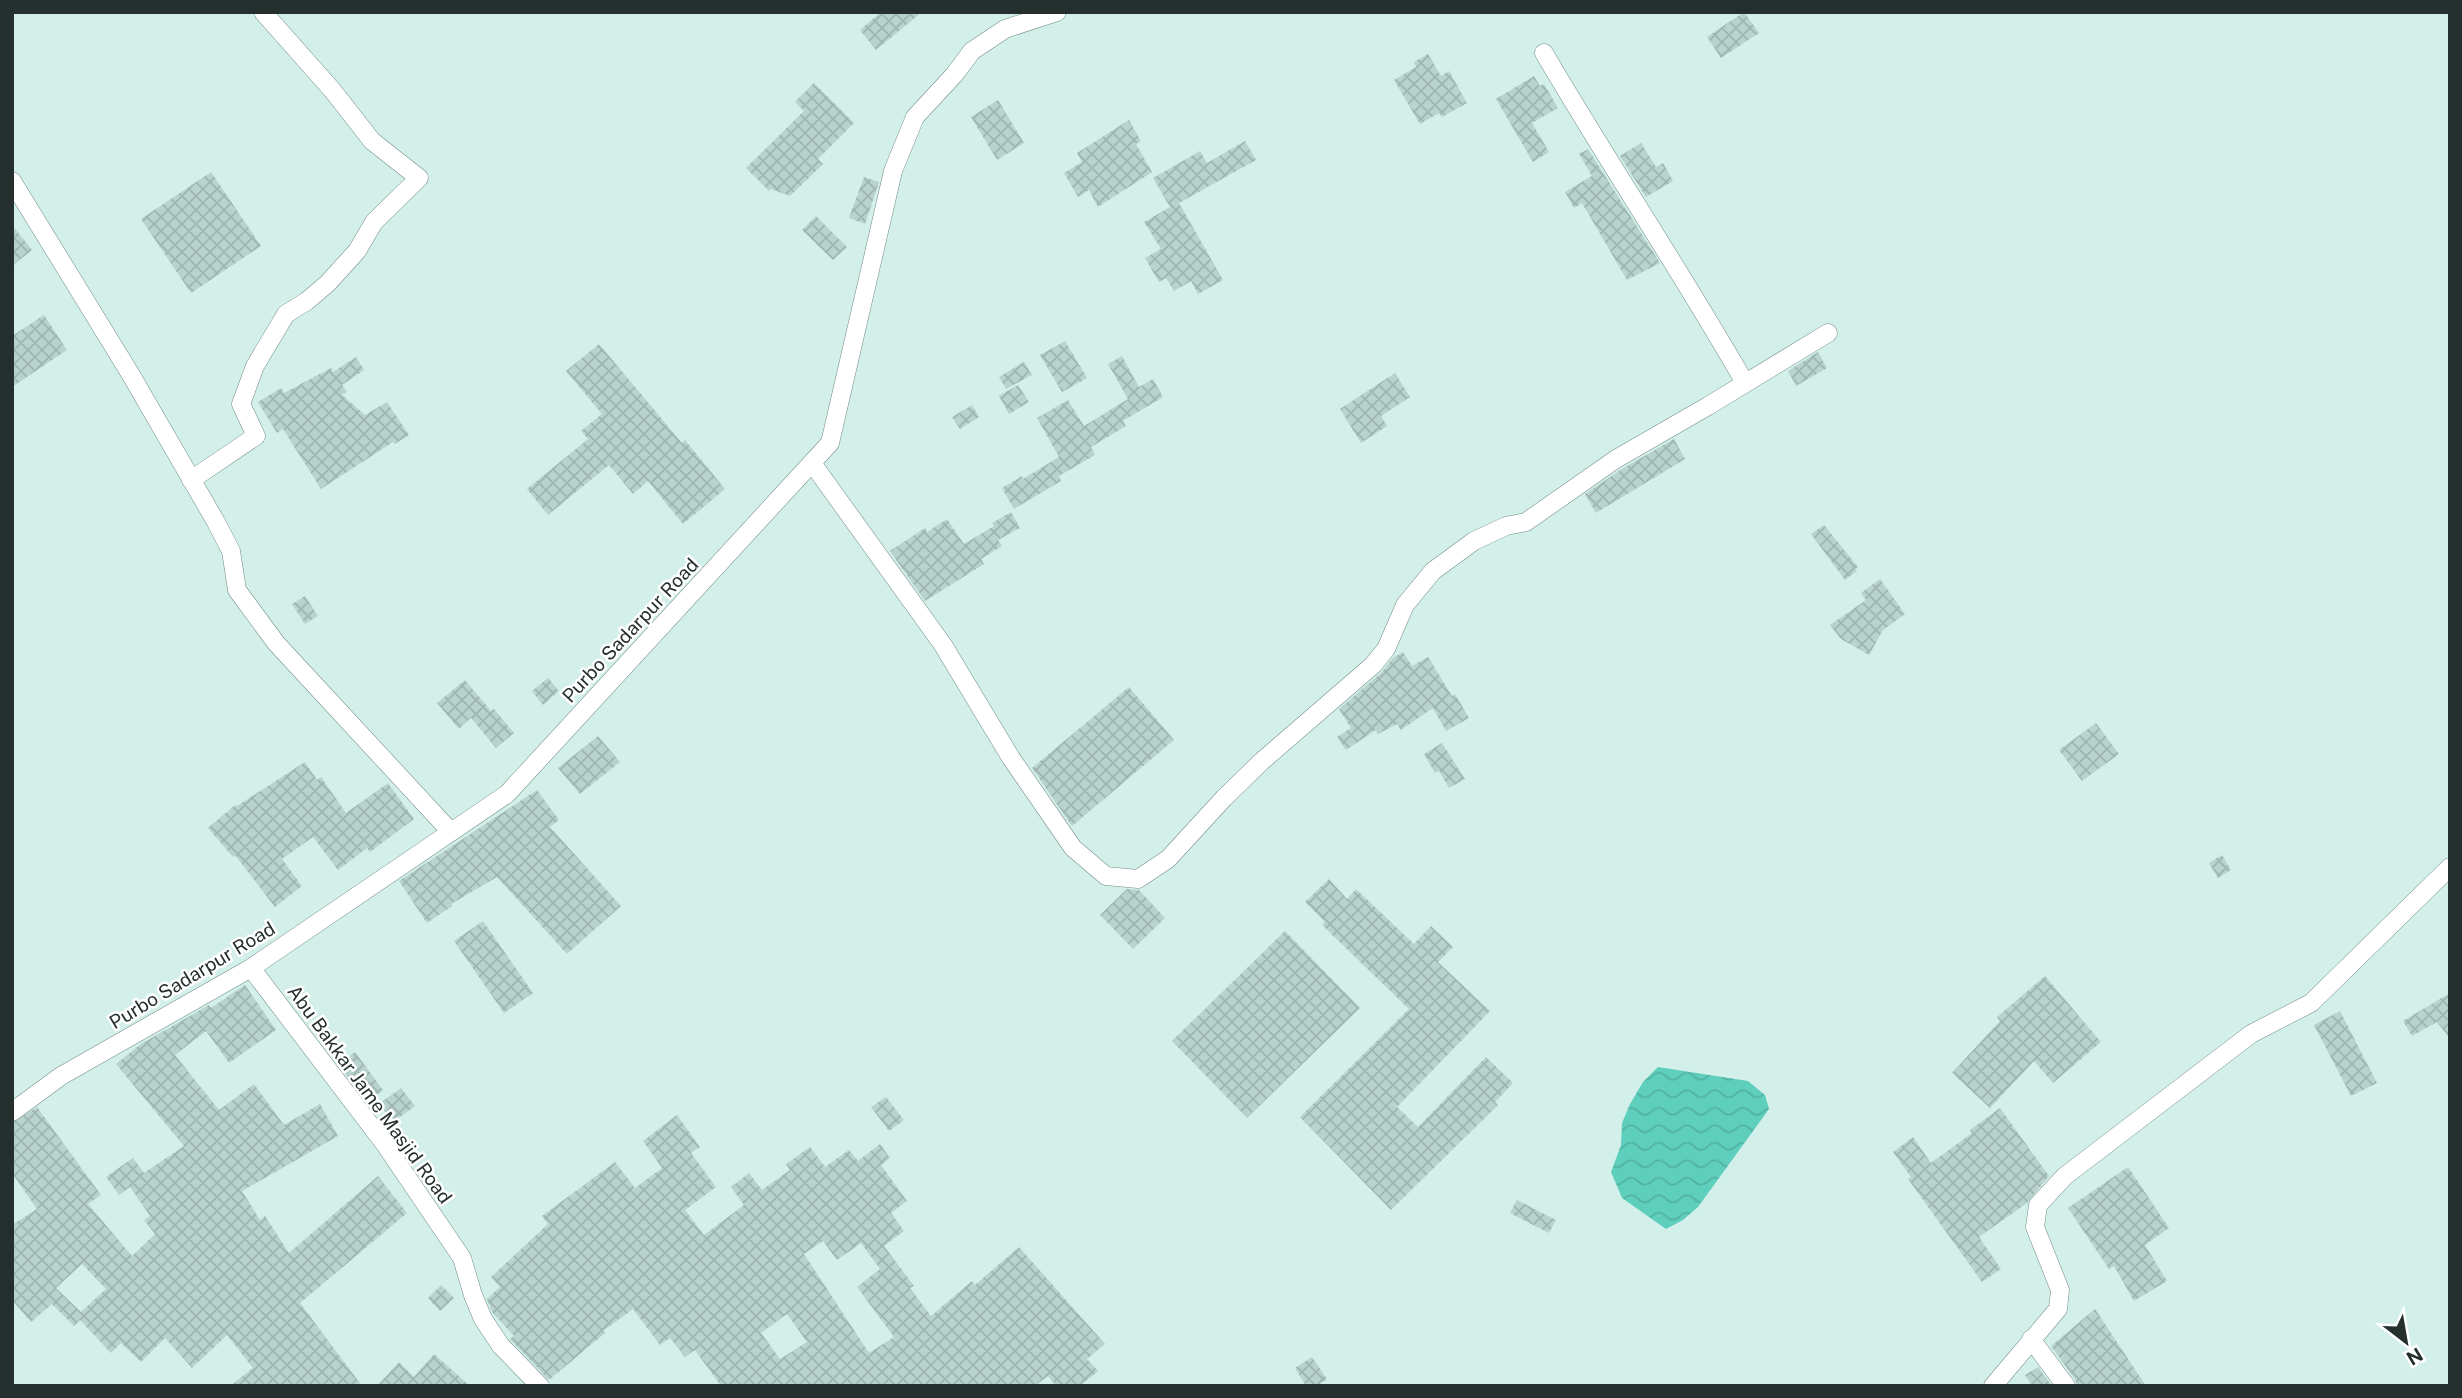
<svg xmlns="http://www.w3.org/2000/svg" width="2462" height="1398" font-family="'Public Sans',sans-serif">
	<defs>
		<pattern id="water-waves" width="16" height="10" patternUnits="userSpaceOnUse" patternTransform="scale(1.75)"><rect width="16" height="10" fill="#5fcfbd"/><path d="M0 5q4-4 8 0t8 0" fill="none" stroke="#52b2a3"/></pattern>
		<pattern id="building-cross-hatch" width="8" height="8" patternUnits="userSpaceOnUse" patternTransform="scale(1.75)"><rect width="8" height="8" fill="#b8d3cd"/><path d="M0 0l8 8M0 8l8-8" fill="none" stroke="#9eb5b0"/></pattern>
	</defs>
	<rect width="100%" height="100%" fill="#d3efe9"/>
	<path fill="url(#water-waves)" d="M 1658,1067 L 1748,1081 L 1765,1095 L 1769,1109 L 1698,1207 L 1683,1220 L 1666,1229 L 1622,1198 L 1611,1172 L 1621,1145 L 1622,1123 L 1630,1104 L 1643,1082 Z"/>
	<path fill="url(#building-cross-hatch)" fill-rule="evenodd" d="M 881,12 L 922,12 L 876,50 L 860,30 Z
		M 1744,12 L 1759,33 L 1721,58 L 1707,37 Z
		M 1428,54 L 1441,76 L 1449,71 L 1467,103 L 1442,117 L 1439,113 L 1420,124 L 1394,80 L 1416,67 L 1414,62 Z
		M 1534,76 L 1540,86 L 1544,84 L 1558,108 L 1532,123 L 1549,152 L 1533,162 L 1496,99 Z
		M 814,83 L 854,123 L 818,159 L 823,164 L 790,196 L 771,189 L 769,191 L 746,168 L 804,111 L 795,102 Z
		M 998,100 L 1024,143 L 997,160 L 971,117 Z
		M 1129,120 L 1141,141 L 1136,144 L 1152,172 L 1098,207 L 1089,190 L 1078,197 L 1064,173 L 1082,162 L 1077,153 Z
		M 1245,141 L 1256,160 L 1179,203 L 1223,280 L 1198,294 L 1191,281 L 1174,291 L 1166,278 L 1159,282 L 1145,258 L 1161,249 L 1144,222 L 1170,207 L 1153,178 L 1200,151 L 1207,163 Z
		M 1641,143 L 1656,167 L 1663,163 L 1673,181 L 1646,197 L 1620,156 Z
		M 1588,149 L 1660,263 L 1627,280 L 1582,203 L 1574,208 L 1565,192 L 1592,176 L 1579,154 Z
		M 211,172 L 261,246 L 191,293 L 141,219 Z
		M 864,177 L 879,182 L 865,224 L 849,218 Z
		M 816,216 L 847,247 L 833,260 L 802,230 Z
		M 12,225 L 32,250 L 12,266 Z
		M 44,315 L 67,350 L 12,387 L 12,336 Z
		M 1065,341 L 1087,378 L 1062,392 L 1040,355 Z
		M 599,344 L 682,443 L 685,440 L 725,489 L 683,524 L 648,481 L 633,494 L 609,465 L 548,515 L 527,489 L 588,439 L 581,431 L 602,414 L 566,371 Z
		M 1818,352 L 1827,368 L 1796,386 L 1788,371 Z
		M 1122,356 L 1139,387 L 1153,379 L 1163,397 L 1123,421 L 1126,426 L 1091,447 L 1095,455 L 1059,476 L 1061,481 L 1014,509 L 1002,488 L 1022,476 L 1023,479 L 1059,457 L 1037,418 L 1068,400 L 1084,426 L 1128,399 L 1108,364 Z
		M 356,357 L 364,370 L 342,385 L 347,392 L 342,395 L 365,415 L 387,402 L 409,435 L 395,444 L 393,442 L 321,489 L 283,429 L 277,433 L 258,402 L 281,388 L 284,393 L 331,368 L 333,372 Z
		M 1024,362 L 1032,375 L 1006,389 L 999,377 Z
		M 1395,373 L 1410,397 L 1381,416 L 1387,426 L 1361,443 L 1340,409 Z
		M 1018,385 L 1029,402 L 1009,414 L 999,396 Z
		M 972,405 L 979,417 L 960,429 L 952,417 Z
		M 1674,439 L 1685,459 L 1596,513 L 1585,494 L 1622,469 Z
		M 1011,512 L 1020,528 L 998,540 L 1002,546 L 981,559 L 984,564 L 925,601 L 890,551 L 925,528 L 927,532 L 947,519 L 964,544 L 994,526 L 992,523 Z
		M 1824,525 L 1858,567 L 1855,569 L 1857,571 L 1845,580 L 1811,534 Z
		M 1880,579 L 1905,614 L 1883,630 L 1869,655 L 1841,639 L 1830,625 L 1866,600 L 1861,593 Z
		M 305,596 L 318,616 L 305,624 L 292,604 Z
		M 1403,652 L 1412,666 L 1428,657 L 1452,696 L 1455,694 L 1469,718 L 1446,731 L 1433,708 L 1401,730 L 1397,724 L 1378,734 L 1376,730 L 1346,750 L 1337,737 L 1351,728 L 1339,709 L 1381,673 L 1393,658 Z
		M 548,678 L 559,691 L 543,705 L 532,691 Z
		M 465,680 L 491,711 L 494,709 L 514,733 L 496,748 L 471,718 L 459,729 L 437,703 Z
		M 1129,687 L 1174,740 L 1072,826 L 1032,768 Z
		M 2096,723 L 2119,754 L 2082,781 L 2059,750 Z
		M 598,736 L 620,762 L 580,794 L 558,768 Z
		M 1442,743 L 1465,779 L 1449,788 L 1439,771 L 1435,773 L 1424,754 Z
		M 305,762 L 317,780 L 321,777 L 346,813 L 388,783 L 414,819 L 370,852 L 367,848 L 338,870 L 313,837 L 282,859 L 302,886 L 275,907 L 235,855 L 233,857 L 208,828 L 235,805 L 237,806 Z
		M 537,790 L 559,820 L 550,827 L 621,906 L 567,954 L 497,877 L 451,904 L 452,906 L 427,923 L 399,881 Z
		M 2222,855 L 2231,870 L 2218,878 L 2209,863 Z
		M 1329,879 L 1347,899 L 1356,889 L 1414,944 L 1431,926 L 1453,947 L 1438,962 L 1490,1011 L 1397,1107 L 1418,1127 L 1486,1057 L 1513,1083 L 1495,1102 L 1498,1105 L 1391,1210 L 1300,1117 L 1409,1009 L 1322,925 L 1325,922 L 1305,902 Z
		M 1127,889 L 1139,890 L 1165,918 L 1133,949 L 1100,915 Z
		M 483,921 L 533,993 L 504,1013 L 454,941 Z
		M 1285,931 L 1360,1008 L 1247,1118 L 1172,1041 Z
		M 2045,976 L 2101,1042 L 2053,1083 L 2034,1061 L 1990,1108 L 1952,1073 L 2000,1021 L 1997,1017 Z
		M 245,985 L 276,1030 L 229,1063 L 206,1031 L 175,1055 L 219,1110 L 254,1084 L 284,1125 L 320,1104 L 338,1136 L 242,1191 L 260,1220 L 265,1216 L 289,1253 L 378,1176 L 407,1213 L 300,1303 L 362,1386 L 230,1386 L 253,1368 L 227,1335 L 192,1368 L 165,1338 L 141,1362 L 121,1343 L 111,1353 L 80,1320 L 74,1326 L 52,1304 L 31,1322 L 12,1300 L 12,1225 L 37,1209 L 12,1173 L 12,1123 L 37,1107 L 101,1195 L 88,1204 L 132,1256 L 155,1234 L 144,1220 L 150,1216 L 130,1187 L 119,1195 L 106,1177 L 133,1158 L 144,1173 L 184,1146 L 116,1064 L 141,1044 L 209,1005 L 211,1008 ZM 82,1264 L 106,1289 L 81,1312 L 56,1288 Z
		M 2450,993 L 2450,1039 L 2437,1022 L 2412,1036 L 2403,1021 Z
		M 2340,1011 L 2377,1083 L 2351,1096 L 2314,1025 Z
		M 355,1052 L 383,1090 L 367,1102 L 339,1064 Z
		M 401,1088 L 415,1106 L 393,1122 L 379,1104 Z
		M 886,1097 L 904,1120 L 889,1131 L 871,1107 Z
		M 2000,1108 L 2049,1176 L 2027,1203 L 1979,1237 L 2001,1269 L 1982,1282 L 1908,1179 L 1911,1177 L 1893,1152 L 1913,1137 L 1931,1163 L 1972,1133 L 1970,1130 Z
		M 677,1115 L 700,1147 L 691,1153 L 716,1187 L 685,1210 L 704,1235 L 744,1205 L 731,1187 L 749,1173 L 762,1190 L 790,1170 L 786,1164 L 810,1147 L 825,1167 L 849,1150 L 858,1161 L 880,1144 L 890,1158 L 881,1165 L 907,1201 L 891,1213 L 904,1231 L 884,1246 L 914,1286 L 910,1288 L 931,1316 L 972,1281 L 975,1285 L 1019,1247 L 1105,1344 L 1087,1359 L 1098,1371 L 1080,1386 L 1056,1386 L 1048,1376 L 1035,1386 L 721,1386 L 695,1350 L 685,1357 L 670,1338 L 660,1345 L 633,1309 L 603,1331 L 605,1333 L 549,1380 L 510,1339 L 514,1336 L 492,1312 L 487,1299 L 500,1287 L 491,1277 L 548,1224 L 542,1216 L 615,1162 L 635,1188 L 662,1168 L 643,1141 ZM 823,1241 L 837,1260 L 861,1243 L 880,1269 L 857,1287 L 894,1337 L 869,1353 L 804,1254 ZM 787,1314 L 807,1342 L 780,1359 L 761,1333 Z
		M 2128,1167 L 2169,1228 L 2145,1245 L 2167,1281 L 2134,1301 L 2114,1266 L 2109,1269 L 2068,1208 Z
		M 1517,1200 L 1556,1220 L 1549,1233 L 1510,1213 Z
		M 441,1285 L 454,1298 L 440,1311 L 428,1298 Z
		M 2095,1309 L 2146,1386 L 2077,1386 L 2075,1379 L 2051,1346 Z
		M 434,1354 L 470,1386 L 377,1386 L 399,1362 L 414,1377 Z
		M 1312,1357 L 1327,1379 L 1317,1386 L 1306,1386 L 1295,1368 Z
		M 2038,1367 L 2052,1386 L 2032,1386 L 2025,1375 Z"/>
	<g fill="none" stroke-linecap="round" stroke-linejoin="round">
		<defs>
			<path id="street" d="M 1544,53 C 1609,164 1681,271 1745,383
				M 12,181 L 131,375 L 216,522 L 231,551 L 237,590 L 276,643 L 451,832
				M 812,463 L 943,645 L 1011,758 L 1073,848 L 1106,876 L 1138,879 L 1168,859 L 1224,798 L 1262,761 L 1373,665 L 1386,649 L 1405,605 L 1433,571 L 1474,541 L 1506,526 L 1526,522 L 1616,459 L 1708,406 L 1828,333
				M 191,480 L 256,436 L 241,404 L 255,366 L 286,314 L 307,301 L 328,283 L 357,251 L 374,222 L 419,178 L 372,141 L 333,91 L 263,12
				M 251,968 L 384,1143 L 462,1258 L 473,1295 L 483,1319 L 501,1346 L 540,1386
				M 12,1112 L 61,1076 L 251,968 L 507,794 L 830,443 L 893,171 L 915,117 L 954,75 L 972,51 L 1005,29 L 1057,12
				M 2031,1339 L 2066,1386
				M 1993,1386 L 2058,1309 L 2060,1290 L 2035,1227 L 2038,1205 L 2065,1176 L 2251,1034 L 2311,1003 L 2450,867"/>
		</defs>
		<use href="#street" stroke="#728c86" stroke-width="19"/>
		<use href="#street" stroke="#fff" stroke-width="18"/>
	</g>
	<g text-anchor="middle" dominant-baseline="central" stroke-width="5" stroke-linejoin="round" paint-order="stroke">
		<g font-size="19" fill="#25302e" stroke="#fff">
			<text transform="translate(630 630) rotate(-47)">Purbo Sadarpur Road</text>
			<text transform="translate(192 975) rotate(-31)">Purbo Sadarpur Road</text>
			<text transform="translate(370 1094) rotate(54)">Abu Bakkar Jame Masjid Road</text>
		</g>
	</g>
	<rect width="2462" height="1398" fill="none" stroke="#25302e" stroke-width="28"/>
	<g transform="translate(2406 1342) rotate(149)" stroke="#ffffff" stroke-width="5" paint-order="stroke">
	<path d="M0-5L12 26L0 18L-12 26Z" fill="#25302e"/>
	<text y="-10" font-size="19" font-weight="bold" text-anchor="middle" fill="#25302e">N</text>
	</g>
</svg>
